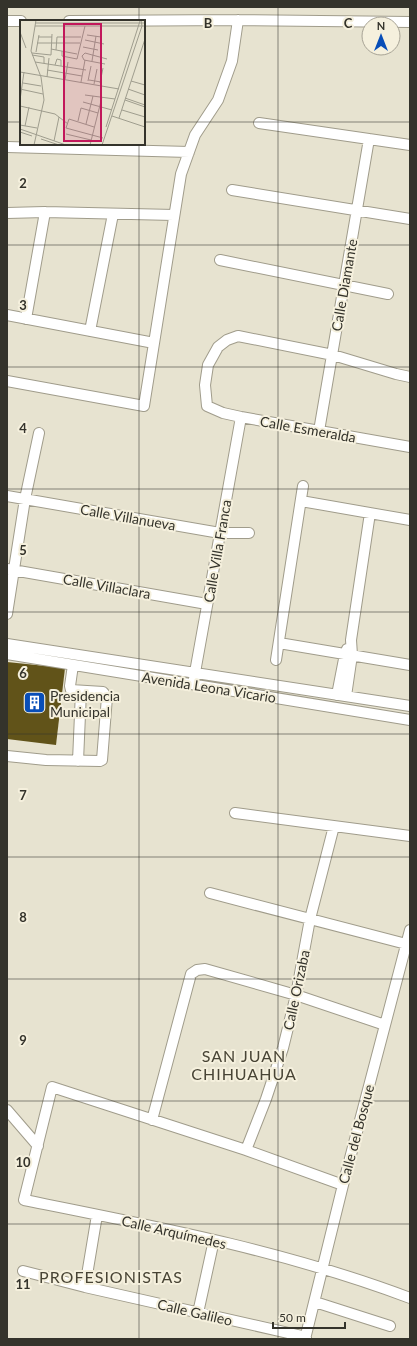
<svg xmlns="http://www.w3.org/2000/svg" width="417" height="1346" font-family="Lato,sans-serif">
	<rect width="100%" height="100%" fill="#e7e3d0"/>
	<path fill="#615319" d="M 7,662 L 65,668 L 56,745 L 7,739 Z"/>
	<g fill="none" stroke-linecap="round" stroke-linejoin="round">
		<defs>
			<path id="minor" d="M 7,21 L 21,21
				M 69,21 L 238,20 L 410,22
				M 259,123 L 410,145
				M 7,147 L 189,152
				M 232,190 L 410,219
				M 7,213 L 45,212 L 174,215
				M 220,260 L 388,294
				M 7,315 L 154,343
				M 26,319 L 45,212
				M 90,331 L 113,214
				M 410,377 L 396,374 L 333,355 L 238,336 L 227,340 L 218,347 L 208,365 L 205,385 L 207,406 L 223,413 L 241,417 L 410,447
				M 7,381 L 144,406 L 181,174 L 195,135 L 218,100 L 232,61 L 238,20
				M 319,431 L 369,139
				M 7,496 L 220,533 L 249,533
				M 301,501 L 410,520
				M 7,569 L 207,604
				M 7,614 L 25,499 L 39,433
				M 279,643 L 410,665
				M 7,644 L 410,706
				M 7,654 L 410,720
				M 276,660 L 303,486
				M 194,678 L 241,417
				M 337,695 L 345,654 L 347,649
				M 346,696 L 352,655 L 351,640 L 370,513
				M 7,756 L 46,760 L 100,761 L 102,760 L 107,697 L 103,692 L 71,690 L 70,686 L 73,665
				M 78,761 L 81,691
				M 235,813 L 410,836
				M 210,893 L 410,945
				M 7,1110 L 38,1146
				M 152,1120 L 191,974 L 197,970 L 205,969 L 296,995 L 385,1025
				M 246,1150 L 266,1099 L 283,1048 L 296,995 L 310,919 L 334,826
				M 343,1185 L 246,1150 L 52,1087 L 24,1200 C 154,1226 286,1251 410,1298
				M 23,1271 L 85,1287 L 306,1337
				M 85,1287 L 97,1215
				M 315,1302 L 390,1326
				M 198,1313 L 214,1240
				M 305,1339 L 343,1185 L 410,930"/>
		</defs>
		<use href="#minor" stroke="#a09c8b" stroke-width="12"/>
		<use href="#minor" stroke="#fff" stroke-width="10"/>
	</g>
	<path fill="none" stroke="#34332b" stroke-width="1" stroke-opacity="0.55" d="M 139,7 L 139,21M 278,7 L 278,1339M 7,122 L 21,122M 144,122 L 410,122M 139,144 L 139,1339M 7,245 L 410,245M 7,367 L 410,367M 7,489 L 410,489M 7,612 L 410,612M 7,734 L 410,734M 7,857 L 410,857M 7,979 L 410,979M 7,1101 L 410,1101M 7,1224 L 410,1224"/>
	<defs>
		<symbol id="building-square" viewBox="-11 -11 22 22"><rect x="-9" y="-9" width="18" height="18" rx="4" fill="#084eb8" stroke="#f5f0dd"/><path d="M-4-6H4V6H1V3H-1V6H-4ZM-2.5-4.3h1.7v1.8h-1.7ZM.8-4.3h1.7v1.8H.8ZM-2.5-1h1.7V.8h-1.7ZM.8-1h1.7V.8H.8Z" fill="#fff"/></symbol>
	</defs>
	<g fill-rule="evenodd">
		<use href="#building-square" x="22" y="690" width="25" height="25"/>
	</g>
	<g text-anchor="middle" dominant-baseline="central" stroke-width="4" stroke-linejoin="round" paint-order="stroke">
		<g font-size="14" fill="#34332b" stroke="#f5f0dd">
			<text transform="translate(344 285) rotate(-80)">Calle Diamante</text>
			<text transform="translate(308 429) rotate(10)">Calle Esmeralda</text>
			<text transform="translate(128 517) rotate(10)">Calle Villanueva</text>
			<text transform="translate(217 551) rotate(-80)">Calle Villa Franca</text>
			<text transform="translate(107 586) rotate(10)">Calle Villaclara</text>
			<text transform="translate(209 687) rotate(9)">Avenida Leona Vicario</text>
			<text transform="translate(296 990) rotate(-78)">Calle Orizaba</text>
			<text transform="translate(356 1134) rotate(-75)">Calle del Bosque</text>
			<text transform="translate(174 1232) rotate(13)">Calle Arquímedes</text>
			<text transform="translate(195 1312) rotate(13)">Calle Galileo</text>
		</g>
		<g font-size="14" fill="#34332b" stroke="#f5f0dd" text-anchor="start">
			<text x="50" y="695">Presidencia<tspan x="50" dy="16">Municipal</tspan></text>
		</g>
		<g font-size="16" letter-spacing="1" fill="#484435" stroke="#f5f0dd">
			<text x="244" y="1055">SAN JUAN<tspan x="244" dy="18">CHIHUAHUA</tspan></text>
			<text x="111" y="1276">PROFESIONISTAS</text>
		</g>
	</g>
	<g transform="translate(20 20)">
		<rect width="125" height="125" fill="#e7e3d0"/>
		<path fill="none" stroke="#9f9d8e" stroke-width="1" d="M 15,3 L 125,3M 15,6 L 125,6M 0,12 L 6,28M 67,15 L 81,17M 18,17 L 32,17M 65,20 L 84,24M 17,23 L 60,23M 63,27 L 78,30M 31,29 L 57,34M 36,30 L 37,17 L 61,17M 42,31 L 42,36 L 57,39 L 65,6M 16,32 L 19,15M 12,33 L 31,35 L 32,14M 12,35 L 24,37 L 24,43M 72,41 L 76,16M 15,42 L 66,50M 85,44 L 64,40 L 62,36 L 65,33 L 87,39M 35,45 L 37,39 L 41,40 L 41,46M 27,50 L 62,56M 0,52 L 99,69M 27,57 L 29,38M 45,60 L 48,42M 69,60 L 81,62M 68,61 L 71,46M 111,61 L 125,65M 61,62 L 65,40M 3,63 L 21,66M 80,63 L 83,48M 74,64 L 77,49M 0,69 L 23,74M 108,69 L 125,75M 65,75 L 95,79M 105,78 L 125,85M 0,80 L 4,52M 105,80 L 125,87M 63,82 L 92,90M 0,86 L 35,94 L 48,104M 102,90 L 125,97M 92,96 L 125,107M 99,98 L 125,19M 58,101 L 61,88 L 78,93M 66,104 L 73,76M 0,105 L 17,108M 5,106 L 9,87M 74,107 L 49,99 L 46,108 L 83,118M 86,107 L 120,1M 0,109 L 46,125M 0,112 L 12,116M 46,114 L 71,120M 21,119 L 39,125M 34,121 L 39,97M 14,125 L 24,80 L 21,57 L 11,31 L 16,0M 70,125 L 82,77M 82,125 L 122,6 L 121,0"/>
		<path fill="#c2185b" fill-opacity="0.15" stroke="#c2185b" stroke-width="2" d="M 44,4 L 81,4 L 81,121 L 44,121 Z"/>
		<rect width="125" height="125" fill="none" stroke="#34332b" stroke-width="2"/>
	</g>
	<g font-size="13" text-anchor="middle" font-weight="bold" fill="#34332b" stroke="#f5f0dd" stroke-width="4" stroke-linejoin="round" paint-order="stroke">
		<text x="208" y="28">B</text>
		<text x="348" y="28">C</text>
		<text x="23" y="188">2</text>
		<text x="23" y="310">3</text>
		<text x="23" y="433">4</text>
		<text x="23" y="555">5</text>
		<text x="23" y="678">6</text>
		<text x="23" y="800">7</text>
		<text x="23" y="922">8</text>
		<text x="23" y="1045">9</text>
		<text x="23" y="1167">10</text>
		<text x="23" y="1289">11</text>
	</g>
	<rect width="417" height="1346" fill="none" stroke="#34332b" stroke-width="16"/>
	<g transform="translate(381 36)"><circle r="19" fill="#f5f0dd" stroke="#a8a496"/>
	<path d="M0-3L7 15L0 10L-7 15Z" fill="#084eb8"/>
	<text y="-6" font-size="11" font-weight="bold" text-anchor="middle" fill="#34332b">N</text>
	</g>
	<path d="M273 1322v6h72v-6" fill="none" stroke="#34332b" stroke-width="2"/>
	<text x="279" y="1322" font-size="12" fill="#34332b" stroke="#f5f0dd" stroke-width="3" paint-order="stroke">50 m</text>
</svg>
